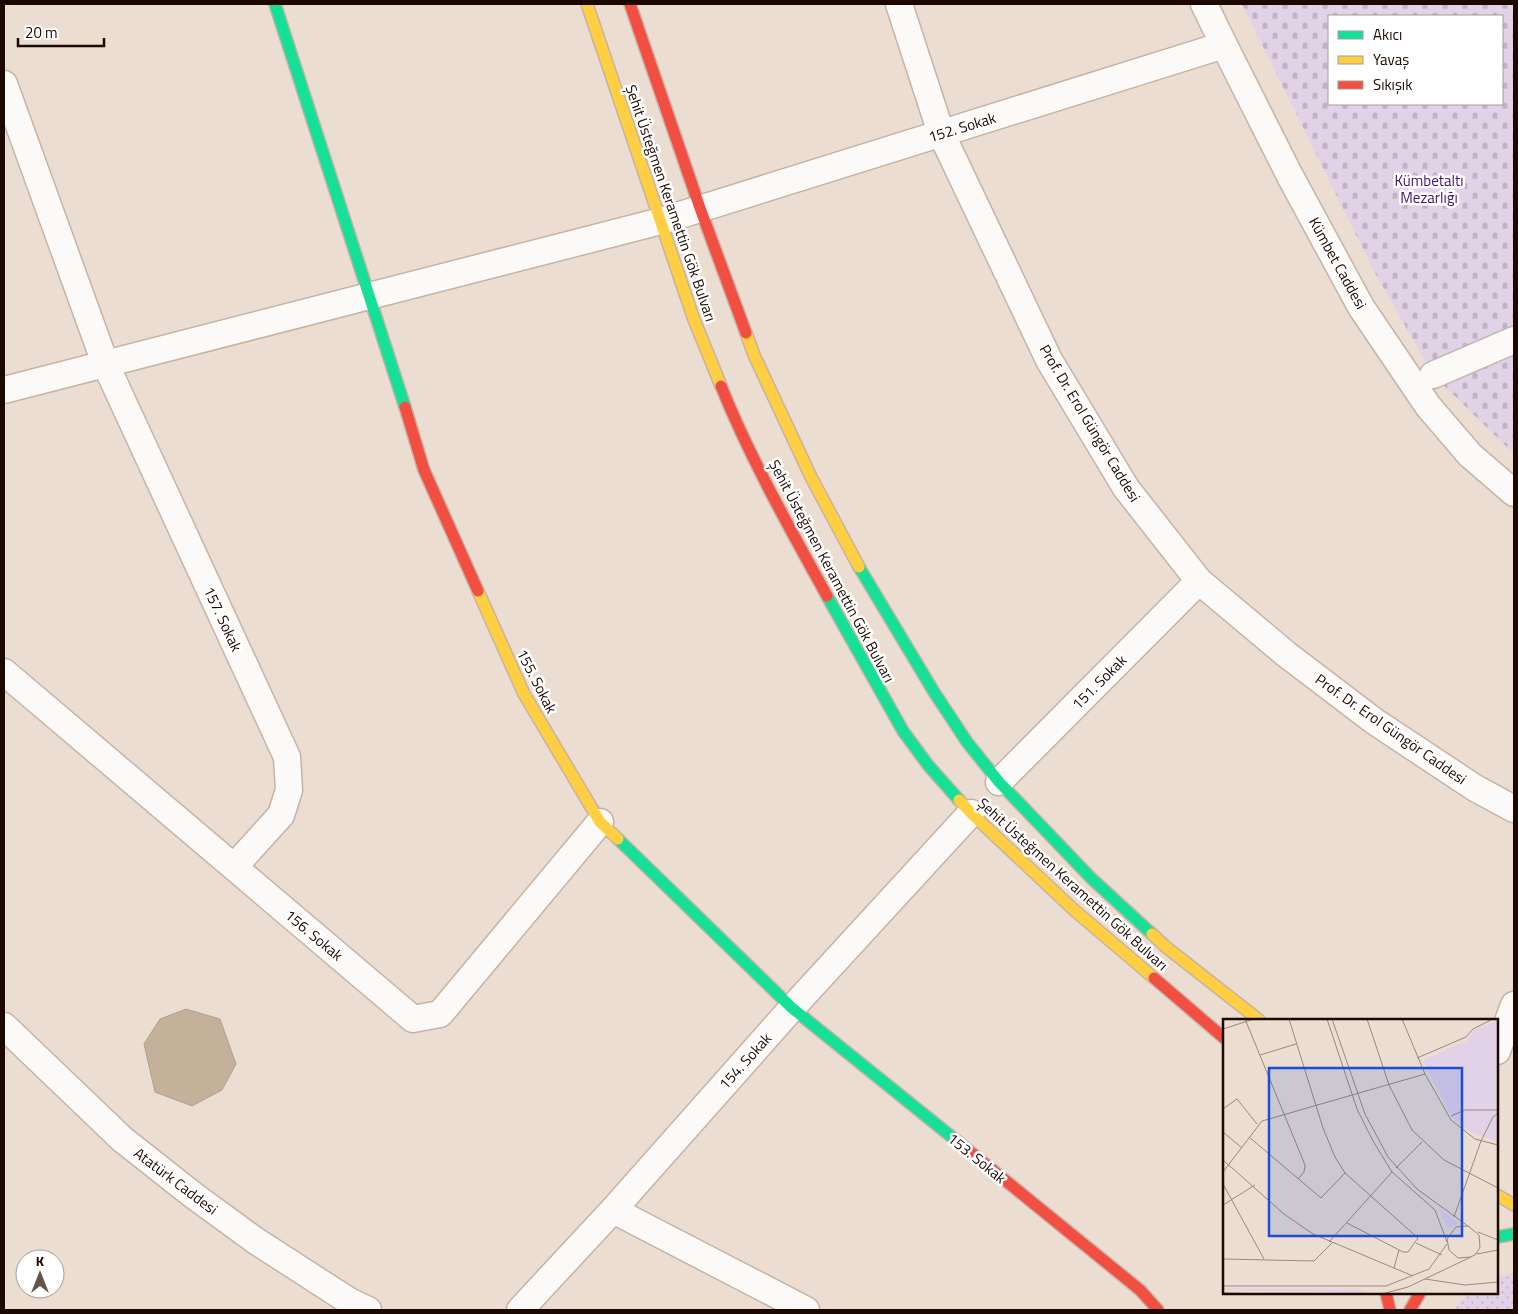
<svg xmlns="http://www.w3.org/2000/svg" width="1518" height="1314" font-family="'Titillium Web',sans-serif">
	<defs>
		<pattern id="grass-dots" width="8" height="8" patternUnits="userSpaceOnUse" patternTransform="scale(1.25)"><rect width="8" height="8" fill="#e1d2e7"/><path d="M2 2h.1M6 6h.1" fill="none" stroke="#c1b3c4" stroke-width="1.8" stroke-linecap="round"/></pattern>
		<pattern id="cemetery-stones" width="16" height="16" patternUnits="userSpaceOnUse" patternTransform="scale(1.25)"><rect width="16" height="16" fill="#e1d2e7"/><path d="M2 7V4a2 2 0 0 1 4 0v3zM10 15v-3a2 2 0 0 1 4 0v3z" fill="#c1b3c4"/></pattern>
	</defs>
	<rect width="100%" height="100%" fill="#ecddd2"/>
	<path fill="url(#grass-dots)" d="M 1514,1273 L 1514,1310 L 1453,1310 L 1470,1293 L 1497,1293 L 1497,1277 Z"/>
	<path fill="url(#cemetery-stones)" fill-rule="evenodd" d="M 1242,4 L 1514,4 L 1514,454 L 1433,375 L 1374,271 ZM 1329,16 L 1502,16 L 1502,104 L 1329,104 Z"/>
	<path fill="#c3b299" stroke="#b0a18f" d="M 186,1009 L 220,1019 L 236,1064 L 222,1090 L 192,1106 L 155,1092 L 144,1044 L 160,1019 Z"/>
	<g fill="none" stroke-linecap="round" stroke-linejoin="round">
		<defs>
			<path id="street" d="M 899,4 L 941,133 L 1049,360 L 1126,488 L 1199,581 L 1286,654 L 1374,721 L 1475,788 L 1514,809
				M 1204,4 L 1224,45 L 1290,176 L 1361,307 L 1428,406 L 1470,455 L 1514,493
				M 4,84 L 105,363 L 287,757 L 289,790 L 281,815 L 234,867
				M 1433,375 L 1514,340
				M 4,390 L 661,221 L 1224,45
				M 4,672 L 413,1019 L 440,1014 L 600,822
				M 999,782 L 1199,581
				M 4,1026 L 122,1139 L 193,1195 L 256,1241 L 349,1301 L 368,1310
				M 1497,1051 L 1514,1005
				M 613,1210 L 806,1310
				M 520,1310 L 613,1210 L 792,1008 L 971,813"/>
			<path id="fast" d="M 275,4 L 405,407
				M 859,567 L 934,692 L 967,742 L 999,782 L 1091,878 L 1152,934
				M 827,596 L 903,731 L 928,765 L 959,800
				M 618,839 L 792,1008 L 968,1150
				M 1497,1237 L 1514,1234"/>
			<path id="slow" d="M 587,4 L 693,317 L 721,386
				M 746,333 L 754,355 L 811,477 L 859,567
				M 478,591 L 524,694 L 600,822 L 618,839
				M 959,800 L 971,813 L 1074,910 L 1154,978
				M 1152,934 L 1166,947 L 1259,1020
				M 1497,1195 L 1514,1205"/>
			<path id="jam" d="M 630,4 L 700,208 L 746,333
				M 721,386 C 750,458 789,527 827,596
				M 405,407 L 424,470 L 478,591
				M 1154,978 L 1224,1038
				M 968,1150 L 1140,1290 L 1158,1310
				M 1386,1293 L 1390,1310
				M 1410,1310 L 1420,1293"/>
		</defs>
		<use href="#street" stroke="#c6b3a5" stroke-width="29"/>
		<use href="#fast" stroke="#c6b3a5" stroke-width="14"/>
		<use href="#slow" stroke="#c6b3a5" stroke-width="14"/>
		<use href="#jam" stroke="#c6b3a5" stroke-width="14"/>
		<use href="#street" stroke="#fcfaf8" stroke-width="26"/>
		<use href="#fast" stroke="#16e098" stroke-width="11"/>
		<use href="#slow" stroke="#ffcf43" stroke-width="11"/>
		<use href="#jam" stroke="#f24e42" stroke-width="11"/>
	</g>
	<g text-anchor="middle" dominant-baseline="central" stroke-width="5" stroke-linejoin="round" paint-order="stroke">
		<g font-size="15" fill="#1d0800" stroke="#fff">
			<text transform="translate(962 127) rotate(-17)">152. Sokak</text>
			<text transform="translate(671 203) rotate(71)">Şehit Üsteğmen Keramettin Gök Bulvarı</text>
			<text transform="translate(1338 263) rotate(61)">Kümbet Caddesi</text>
			<text transform="translate(1090 423) rotate(59)">Prof. Dr. Erol Güngör Caddesi</text>
			<text transform="translate(832 571) rotate(62)">Şehit Üsteğmen Keramettin Gök Bulvarı</text>
			<text transform="translate(223 619) rotate(65)">157. Sokak</text>
			<text transform="translate(537 681) rotate(63)">155. Sokak</text>
			<text transform="translate(1099 682) rotate(-45)">151. Sokak</text>
			<text transform="translate(1391 729) rotate(35)">Prof. Dr. Erol Güngör Caddesi</text>
			<text transform="translate(1073 884) rotate(42)">Şehit Üsteğmen Keramettin Gök Bulvarı</text>
			<text transform="translate(314 935) rotate(40)">156. Sokak</text>
			<text transform="translate(745 1061) rotate(-48)">154. Sokak</text>
			<text transform="translate(977 1158) rotate(39)">153. Sokak</text>
			<text transform="translate(176 1181) rotate(37)">Atatürk Caddesi</text>
		</g>
		<g font-size="15" fill="#431178" stroke="#fff">
			<text x="1429" y="180">Kümbetaltı<tspan x="1429" dy="17">Mezarlığı</tspan></text>
		</g>
	</g>
	<g transform="translate(1223 1019)">
		<rect width="275" height="275" fill="#ecddd2"/>
		<path d="M 215,189 L 236,204 L 225,210 ZM 0,269 L 142,271 L 143,273 L 0,271 Z" fill="#e1d2e7"/>
		<path d="M 275,1 L 275,123 L 248,113 L 228,97 L 200,41 L 244,22 L 251,12 Z" fill="#e1d2e7"/>
		<path fill="none" stroke="#99887e" stroke-width="1" d="M 22,0 L 82,146 L 81,153 L 75,160M 66,0 L 100,109 L 112,138 L 122,154 L 195,219 L 185,233 L 180,233 L 124,204M 104,0 L 134,90 L 150,122 L 169,153 L 212,191 L 224,223M 109,0 L 142,95 L 165,138 L 194,170 L 245,207M 144,0 L 166,66 L 189,111 L 221,141 L 275,169M 179,0 L 202,55 L 228,101 L 252,120 L 275,126M 0,10 L 31,0M 37,36 L 73,25M 194,39 L 243,18 L 250,10 L 270,0M 0,90 L 14,80 L 34,105M 228,97 L 242,91 L 275,91M 0,113 L 19,129M 26,118 L 98,179 L 122,154M 0,141 L 61,195 L 90,215 L 190,257M 173,149 L 199,123M 0,153 L 39,102 L 202,55M 0,165 L 41,240M 0,186 L 32,166M 231,198 L 258,122 L 270,98 L 275,94M 255,213 L 275,221M 106,223 L 169,153M 193,224 L 219,236M 254,235 L 275,231M 0,240 L 91,242 L 109,224M 171,249 L 176,231M 202,260 L 242,266 L 275,263M 0,267 L 163,267 L 206,250 L 224,225M 0,274 L 47,275M 159,275 L 185,268 L 248,238 L 253,235 L 257,228 L 256,216 L 245,207 L 233,208 L 224,220 L 226,231 L 235,239 L 248,238"/>
		<path fill="#1d4ed8" fill-opacity="0.15" stroke="#1d4ed8" stroke-width="2.5" d="M 46,49 L 239,49 L 239,217 L 46,217 Z"/>
		<rect width="275" height="275" fill="none" stroke="#1d0800" stroke-width="2.5"/>
	</g>
	<rect width="1518" height="1314" fill="none" stroke="#1d0800" stroke-width="10"/>
	<rect x="1328" y="15" width="175" height="90" fill="#ffffff" stroke="#a59c99"/>
	<rect x="1338" y="31" width="25" height="8" fill="#16e098" stroke="#a59c99"/>
	<text x="1373" y="40" font-size="15" fill="#1d0800">Akıcı</text>
	<rect x="1338" y="56" width="25" height="8" fill="#ffcf43" stroke="#a59c99"/>
	<text x="1373" y="65" font-size="15" fill="#1d0800">Yavaş</text>
	<rect x="1338" y="81" width="25" height="8" fill="#f24e42" stroke="#a59c99"/>
	<text x="1373" y="90" font-size="15" fill="#1d0800">Sıkışık</text>
	<g transform="translate(40 1274)"><circle r="24" fill="#ffffff" stroke="#a59c99"/>
	<path d="M0-4L9 19L0 12L-9 19Z" fill="#65534a"/>
	<text y="-8" font-size="14" font-weight="bold" text-anchor="middle" fill="#1d0800">K</text>
	</g>
	<path d="M18 38v8h86v-8" fill="none" stroke="#1d0800" stroke-width="2.5"/>
	<text x="25" y="38" font-size="15" fill="#1d0800" stroke="#ffffff" stroke-width="4" paint-order="stroke">20 m</text>
</svg>
